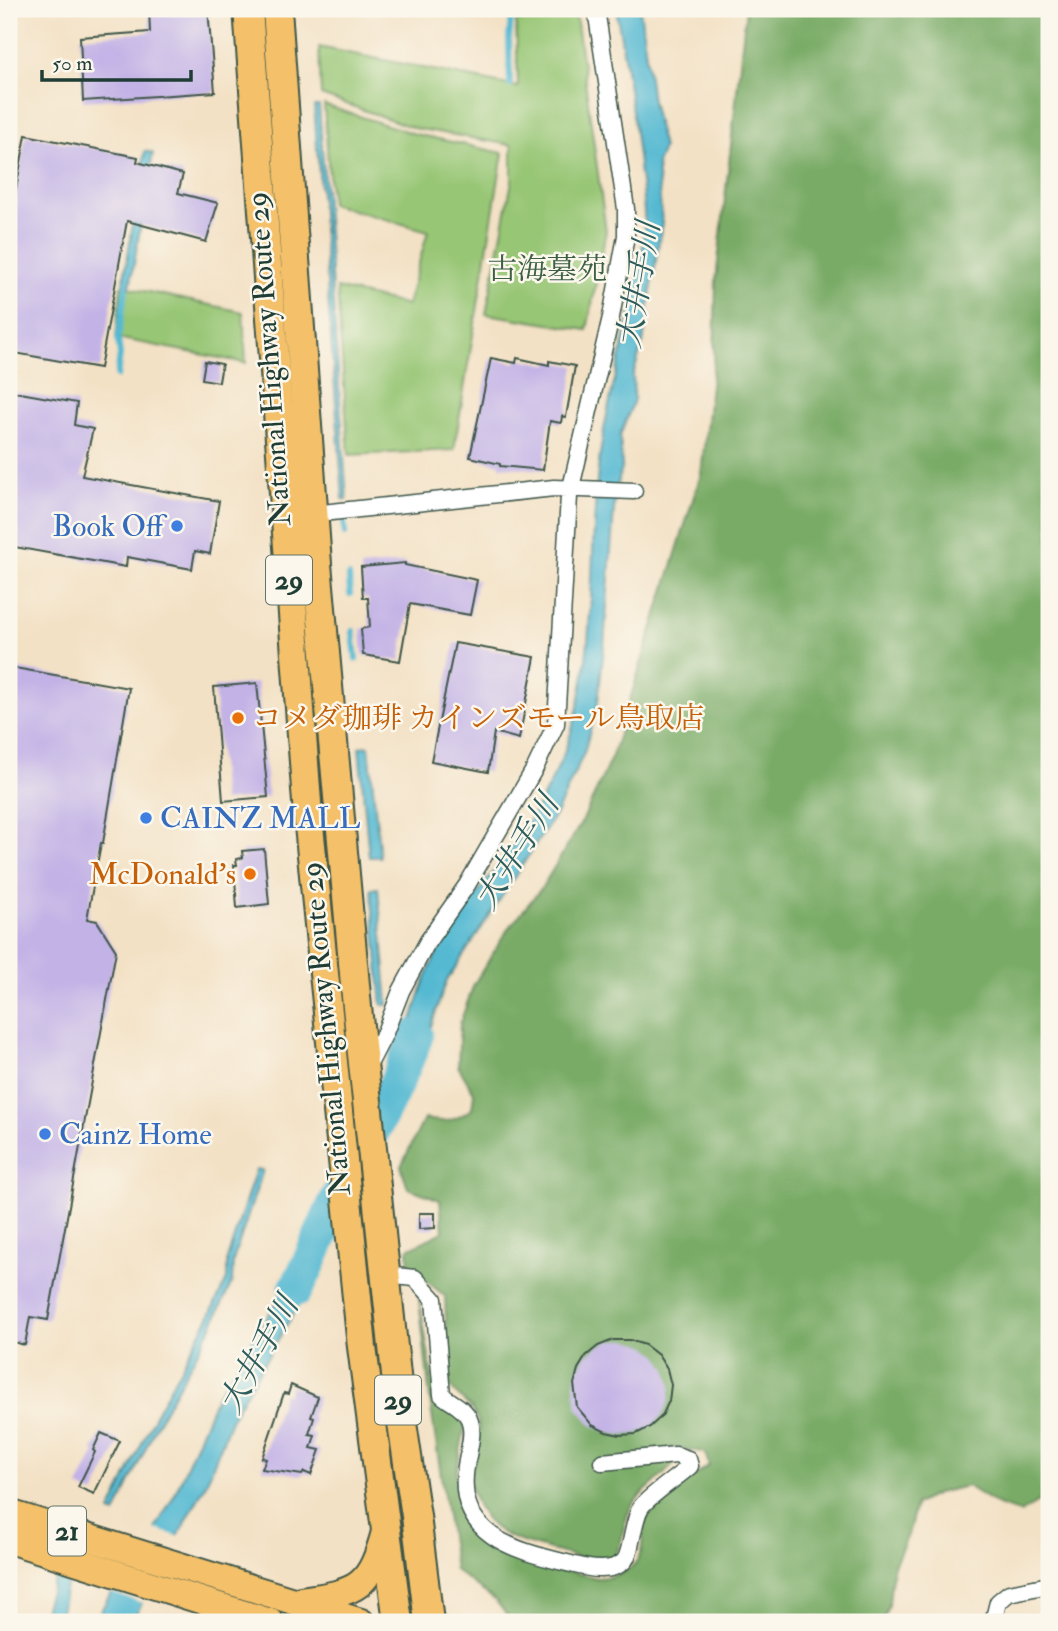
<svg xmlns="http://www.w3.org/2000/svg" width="1058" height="1631" font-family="'IM FELL Double Pica','Noto Serif JP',serif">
	<rect width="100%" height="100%" fill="#fbf7ec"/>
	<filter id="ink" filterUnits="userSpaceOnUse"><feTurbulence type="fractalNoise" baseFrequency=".0143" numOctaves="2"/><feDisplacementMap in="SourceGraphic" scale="14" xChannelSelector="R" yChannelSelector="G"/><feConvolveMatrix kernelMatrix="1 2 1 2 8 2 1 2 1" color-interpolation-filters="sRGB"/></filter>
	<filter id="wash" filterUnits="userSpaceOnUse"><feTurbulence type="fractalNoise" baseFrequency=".00686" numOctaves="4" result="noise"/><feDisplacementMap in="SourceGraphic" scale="28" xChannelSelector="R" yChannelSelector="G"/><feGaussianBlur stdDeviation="1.57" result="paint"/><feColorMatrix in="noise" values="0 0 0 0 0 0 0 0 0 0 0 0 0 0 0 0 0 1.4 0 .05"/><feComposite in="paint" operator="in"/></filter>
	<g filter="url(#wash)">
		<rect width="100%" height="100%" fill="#f3e1c5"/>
		<path fill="#97c675" stroke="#5b8254" stroke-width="2" d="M 552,9 L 575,9 L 606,231 L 587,330 L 486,314 L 512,181 L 512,145 L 414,128 L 321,95 L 319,47 L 518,87 L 516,20 L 546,21 Z
			M 324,105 L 415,134 L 503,153 L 454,450 L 349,455 L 337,288 L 407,305 L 428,231 L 331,204 Z
			M 121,286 L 243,312 L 246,363 L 116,338 Z
			M 312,672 L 315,680 L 355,1108 L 349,1110 L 309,679 Z"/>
		<path fill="#79ab66" stroke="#4c744d" stroke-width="2" d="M 746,9 L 1049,9 L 1049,1299 L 1044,1301 L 1049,1316 L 1049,1495 L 1021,1513 L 998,1505 L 967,1486 L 941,1492 L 916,1504 L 908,1535 L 893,1567 L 889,1602 L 883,1622 L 512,1622 L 496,1601 L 455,1570 L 431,1408 L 418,1290 L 437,1406 L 460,1416 L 465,1425 L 456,1475 L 463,1512 L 477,1535 L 500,1551 L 513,1557 L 597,1578 C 614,1578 635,1572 641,1552 C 644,1539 640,1527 649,1515 C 663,1499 691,1480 709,1465 L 705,1453 L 693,1450 L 669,1448 L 669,1451 L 676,1460 C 664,1478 645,1488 633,1504 C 620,1523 626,1544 611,1561 C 593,1562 577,1557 559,1552 C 528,1544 494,1539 478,1507 C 475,1499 470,1491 470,1482 C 470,1462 484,1439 477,1419 C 472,1403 454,1397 448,1382 L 445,1296 L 409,1267 L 408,1249 L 443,1232 L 440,1200 L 408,1188 L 401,1166 L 424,1119 C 447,1123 452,1122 472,1109 L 474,1093 L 458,1066 L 460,1023 L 474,984 L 508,929 L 541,889 L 583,820 L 612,756 L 701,474 L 714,358 L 716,280 Z"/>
		<path fill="#54b9d2" stroke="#3a7b83" stroke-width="2" d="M 616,9 L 640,9 L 652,101 L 663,148 L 657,164 L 662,223 L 643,343 L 633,375 L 634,400 L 620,436 L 622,466 L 615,496 L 604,647 L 598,702 L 584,753 L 557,812 L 446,982 L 423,1050 L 405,1089 L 391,1072 C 397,1060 403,1049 407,1036 C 416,1008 423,978 438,952 C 478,885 535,827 564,753 C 597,667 589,570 597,480 C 604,396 637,316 644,232 C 646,210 641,187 639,165 C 633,113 625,60 616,9 Z
			M 314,106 L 319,106 L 347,500 L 343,499 Z
			M 145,151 L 153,153 L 130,287 L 127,287 L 123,284 Z
			M 369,746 L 380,857 L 369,857 L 359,747 Z
			M 378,888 L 388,1005 L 382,1005 L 371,889 Z
			M 256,1169 L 263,1170 L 233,1261 L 232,1282 L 212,1326 L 157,1424 L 115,1514 L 110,1512 L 154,1417 L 208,1319 L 227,1279 L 227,1259 Z
			M 311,1237 L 325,1257 L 303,1298 L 234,1413 L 205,1486 L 132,1622 L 95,1622 L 110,1594 L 155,1529 L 175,1494 L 216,1397 L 283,1292 Z
			M 55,1577 L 67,1581 L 59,1622 L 40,1622 Z"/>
		<path fill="#f3e1c5" d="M 152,1528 L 181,1537 L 146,1604 L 107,1591 Z"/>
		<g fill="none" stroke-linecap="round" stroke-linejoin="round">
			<path stroke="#54b9d2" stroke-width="6" d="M 510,85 L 509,38 L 512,9
				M 117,376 L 120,355 L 118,339 L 127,281
				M 344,521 L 345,534
				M 349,576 L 350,594
				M 353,631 L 356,659"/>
			<path stroke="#54b9d2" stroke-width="35" d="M 296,1289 C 311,1262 321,1233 334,1206 C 362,1149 394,1095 416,1036"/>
		</g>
		<g id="blocks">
			<path fill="#c2b2e6" d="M 149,9 L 208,9 L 215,92 L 83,101 L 80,37 L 150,32 Z
				M 26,135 L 138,157 L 137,162 L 183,174 L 178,193 L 218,203 L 206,242 L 127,221 L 100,368 L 9,352 L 9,227 Z
				M 491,358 L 516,363 L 517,358 L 549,365 L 549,361 L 575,366 L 566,417 L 562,416 L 561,423 L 550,421 L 543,470 L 500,466 L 500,464 L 470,457 Z
				M 205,361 L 222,364 L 219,382 L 202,379 Z
				M 9,391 L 77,403 L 74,425 L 93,429 L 82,476 L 219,501 L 210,554 L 195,551 L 192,569 L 127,557 L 126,567 L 9,546 Z
				M 405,563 L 405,565 L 477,580 L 470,615 L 410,604 L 400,661 L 363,655 L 361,629 L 370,627 L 368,598 L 363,598 L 361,567 Z
				M 455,643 L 535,657 L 519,739 L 494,732 L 488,772 L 431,761 Z
				M 9,667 L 129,688 L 103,843 L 101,843 L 87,919 L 97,921 L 116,951 L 48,1320 L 30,1317 L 25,1345 L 9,1341 Z
				M 257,683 L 268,797 L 223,801 L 214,687 Z
				M 264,849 L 269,904 L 237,908 L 234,865 L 237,865 L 236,859 L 243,858 L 242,851 Z
				M 419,1213 L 435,1213 L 435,1228 L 419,1229 Z
				M 613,1340 L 629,1340 L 645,1345 L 658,1355 L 667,1369 L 671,1385 L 669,1401 L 662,1416 L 650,1427 L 636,1434 L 620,1435 L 606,1432 L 592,1425 L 577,1407 L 574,1384 L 578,1369 L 586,1356 L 598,1346 Z
				M 291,1385 L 318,1397 L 311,1417 L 314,1418 L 309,1434 L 315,1435 L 311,1448 L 320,1450 L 311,1475 L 304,1472 L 302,1475 L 262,1469 L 266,1459 L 262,1458 L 284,1393 L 288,1394 Z
				M 101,1433 L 120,1441 L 94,1494 L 78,1487 L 95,1452 L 93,1450 Z"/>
		</g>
	</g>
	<g filter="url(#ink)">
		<use href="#blocks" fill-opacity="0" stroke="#3f564a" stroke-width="2"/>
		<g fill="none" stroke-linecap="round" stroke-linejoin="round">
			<defs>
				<path id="minor" d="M 313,514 L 554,488 L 634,491
					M 367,1068 L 384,1035 L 401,991 L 428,941 L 467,885 L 535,768 L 556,724 L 569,496 L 611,317 L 626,236 L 626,209 L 596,9
					M 384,1275 L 415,1278 L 434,1299 L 442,1395 C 451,1403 464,1407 469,1419 C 475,1432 468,1452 466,1466 C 455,1535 513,1550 567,1563 C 584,1567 608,1575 623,1562 C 632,1555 632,1521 641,1507 C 649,1496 678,1477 690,1466 L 688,1459 L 676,1455 L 602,1462
					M 993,1622 L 998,1602 L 1009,1593 L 1049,1585"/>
				<path id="primary" d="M 9,1513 L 361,1622
					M 9,1540 L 270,1622
					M 300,1600 C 359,1592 370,1589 386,1528"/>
				<path id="trunk" d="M 248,9 L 308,816 L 362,1347 L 398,1622
					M 277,9 L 317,564 L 357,1007 L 399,1403 L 416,1516 L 429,1622"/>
			</defs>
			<use href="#minor" stroke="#3f564a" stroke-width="19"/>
			<use href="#primary" stroke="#3f564a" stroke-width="30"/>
			<use href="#trunk" stroke="#3f564a" stroke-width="32"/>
			<use href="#minor" stroke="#fff" stroke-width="16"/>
			<use href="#primary" stroke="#f4c16a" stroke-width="26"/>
			<use href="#trunk" stroke="#f4c16a" stroke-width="28"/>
		</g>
	</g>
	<g fill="#3f7fe0" stroke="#fbf7ec" stroke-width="2.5">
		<circle cx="177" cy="526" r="7"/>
		<circle cx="146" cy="818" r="7"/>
		<circle cx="45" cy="1134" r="7"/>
	</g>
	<g fill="#e8710a" stroke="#fbf7ec" stroke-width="2.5">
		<circle cx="238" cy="718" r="7"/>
		<circle cx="250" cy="874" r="7"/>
	</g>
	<g text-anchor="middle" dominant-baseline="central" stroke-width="5" stroke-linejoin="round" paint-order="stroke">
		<g fill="#fbf7ec" stroke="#61756b" stroke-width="2">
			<rect x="266" y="555.5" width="46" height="49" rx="5"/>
			<rect x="375" y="1375.5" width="46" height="49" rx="5"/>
			<rect x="48" y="1506.5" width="38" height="49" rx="5"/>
		</g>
		<g font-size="28" font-weight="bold" fill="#1f3d34">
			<text x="289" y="580">29</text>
			<text x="398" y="1400">29</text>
			<text x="67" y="1531">21</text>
		</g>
		<g font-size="30" fill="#3d5f44" stroke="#fbf7ec">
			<text x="547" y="269">古海墓苑</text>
		</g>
		<g font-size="30" fill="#1f3d34" stroke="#fbf7ec">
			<text transform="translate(269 359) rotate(-94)">National Highway Route 29</text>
			<text transform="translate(326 1029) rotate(-95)">National Highway Route 29</text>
		</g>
		<g font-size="30" fill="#366cbe" stroke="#fbf7ec" text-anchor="start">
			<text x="163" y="526" text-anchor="end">Book Off</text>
			<text x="160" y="818">CAINZ MALL</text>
			<text x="59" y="1134">Cainz Home</text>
		</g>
		<g font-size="30" fill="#c56008" stroke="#fbf7ec" text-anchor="start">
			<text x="252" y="718">コメダ珈琲 カインズモール鳥取店</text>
			<text x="236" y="874" text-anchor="end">McDonald's</text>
		</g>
		<g font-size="32" font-style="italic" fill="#2c5c5c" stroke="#fbf7ec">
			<text transform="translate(639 285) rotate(-81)">大井手川</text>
			<text transform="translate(517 852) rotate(-58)">大井手川</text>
			<text transform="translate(259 1355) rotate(-61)">大井手川</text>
		</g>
	</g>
	<rect width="1058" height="1631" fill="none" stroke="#fbf7ec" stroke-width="35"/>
	<path d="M42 70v10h149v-10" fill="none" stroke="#1f3d34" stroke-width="3.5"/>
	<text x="52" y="70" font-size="21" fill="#1f3d34" stroke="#fbf7ec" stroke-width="5" paint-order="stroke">50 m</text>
</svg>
